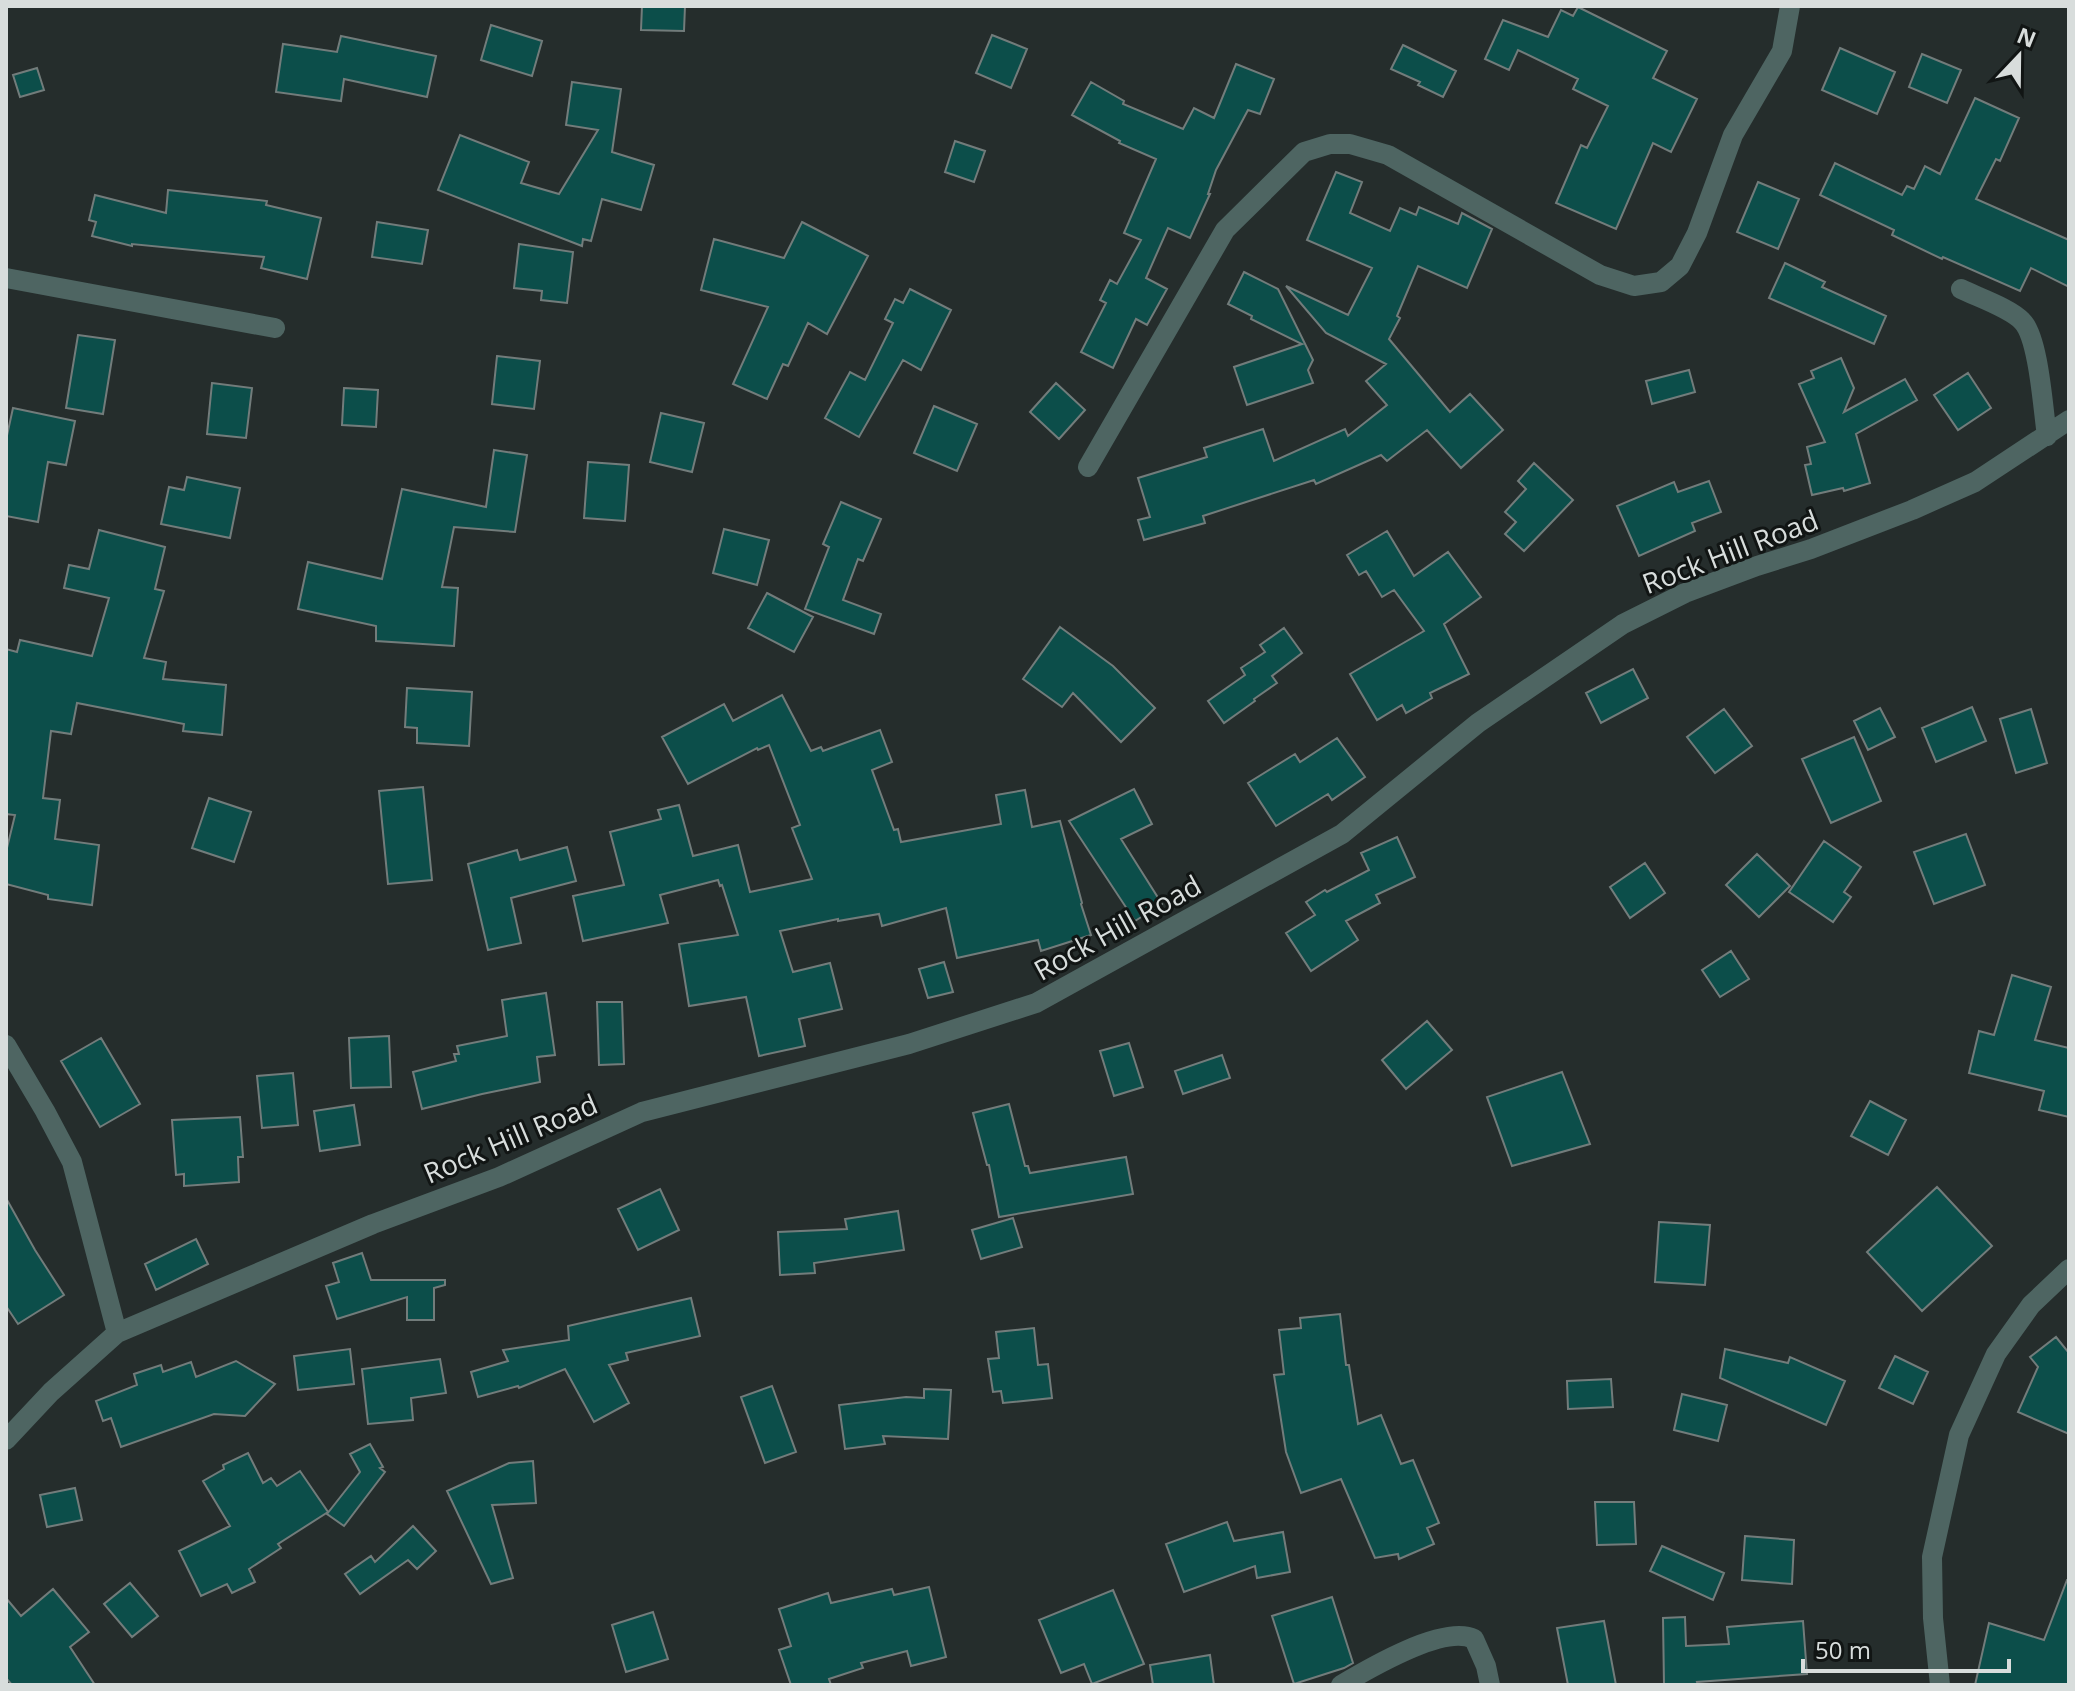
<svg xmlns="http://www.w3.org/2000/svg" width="2075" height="1691" font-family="'Open Sans',sans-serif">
	<rect width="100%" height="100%" fill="#252d2c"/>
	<path fill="#0c4e4a" stroke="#727c7b" stroke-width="2" d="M 642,6 L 685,6 L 684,31 L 641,30 Z
		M 1578,7 L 1667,51 L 1653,78 L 1697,99 L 1671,152 L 1653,143 L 1616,229 L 1556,203 L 1581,145 L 1587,148 L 1608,106 L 1573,89 L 1578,79 L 1518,50 L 1509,70 L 1485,59 L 1503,20 L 1548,37 L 1561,10 L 1573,16 Z
		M 491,25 L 542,41 L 532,76 L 481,60 Z
		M 992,35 L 1027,49 L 1011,88 L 976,73 Z
		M 341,36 L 436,56 L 427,97 L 344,79 L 341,101 L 276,92 L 283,44 L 337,52 Z
		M 1403,45 L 1456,71 L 1443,97 L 1418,85 L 1420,82 L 1391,69 Z
		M 1840,48 L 1895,72 L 1877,114 L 1822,90 Z
		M 1922,54 L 1961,70 L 1947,103 L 1909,87 Z
		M 1236,64 L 1274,79 L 1260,114 L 1248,110 L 1216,170 L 1208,194 L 1210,194 L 1190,238 L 1168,228 L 1146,278 L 1167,289 L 1147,325 L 1136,319 L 1113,368 L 1081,352 L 1106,303 L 1100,300 L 1110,280 L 1117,284 L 1141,240 L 1124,233 L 1156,159 L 1119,143 L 1120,141 L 1072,115 L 1091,82 L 1124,101 L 1123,104 L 1183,129 L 1194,108 L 1214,118 Z
		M 37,68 L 44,90 L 20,97 L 13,75 Z
		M 572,82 L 621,89 L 612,152 L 654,165 L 641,210 L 602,199 L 591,241 L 583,239 L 582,246 L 438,190 L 460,135 L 529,162 L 521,183 L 559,194 L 598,130 L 566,125 Z
		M 1975,98 L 2019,118 L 2000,161 L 1996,159 L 1976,199 L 2069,240 L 2069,287 L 2031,268 L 2020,291 L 1943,257 L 1942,259 L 1892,235 L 1894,230 L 1820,195 L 1835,163 L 1902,195 L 1907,186 L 1914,189 L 1925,166 L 1940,174 Z
		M 955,141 L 985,151 L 974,182 L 945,172 Z
		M 1336,172 L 1362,182 L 1350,213 L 1390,231 L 1400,208 L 1416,215 L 1419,207 L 1458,224 L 1462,213 L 1492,229 L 1467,288 L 1418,266 L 1397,316 L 1400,318 L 1389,339 L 1450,412 L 1470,394 L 1503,430 L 1461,468 L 1427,430 L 1387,461 L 1381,455 L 1316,484 L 1314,480 L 1203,516 L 1205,523 L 1144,540 L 1138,520 L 1150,517 L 1138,478 L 1207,457 L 1204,448 L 1263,429 L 1274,461 L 1345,429 L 1348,436 L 1387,405 L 1366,381 L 1386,364 L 1326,333 L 1286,286 L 1348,315 L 1372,268 L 1307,240 Z
		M 1758,182 L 1799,199 L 1778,249 L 1737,232 Z
		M 168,190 L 267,201 L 266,205 L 321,218 L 307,279 L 261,268 L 264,257 L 132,244 L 132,246 L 92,236 L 96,222 L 89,220 L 95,195 L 166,213 Z
		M 377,222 L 428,230 L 422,264 L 372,257 Z
		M 802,222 L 868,256 L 827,334 L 808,323 L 788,366 L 783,364 L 767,399 L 733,384 L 768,307 L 701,290 L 714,239 L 784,258 Z
		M 519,244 L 573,252 L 567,303 L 541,300 L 542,291 L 514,288 Z
		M 1785,263 L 1825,282 L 1822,287 L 1886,316 L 1874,344 L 1769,298 Z
		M 1244,272 L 1278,289 L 1313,360 L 1308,370 L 1313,383 L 1247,405 L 1234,367 L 1302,344 L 1251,319 L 1252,316 L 1228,304 Z
		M 910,289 L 951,310 L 921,370 L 903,360 L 859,437 L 825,418 L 850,372 L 865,380 L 893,323 L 885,319 L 895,299 L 903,303 Z
		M 78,335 L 115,340 L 103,414 L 66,408 Z
		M 497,356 L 540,361 L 534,409 L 492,404 Z
		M 1841,358 L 1854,388 L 1844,412 L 1905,379 L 1917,400 L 1856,434 L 1870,483 L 1844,491 L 1843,488 L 1812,495 L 1805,465 L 1811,464 L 1807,447 L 1825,442 L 1799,384 L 1814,378 L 1811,371 Z
		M 1689,370 L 1695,392 L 1652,404 L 1646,381 Z
		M 1968,373 L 1991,408 L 1958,430 L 1934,395 Z
		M 212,383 L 252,388 L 246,438 L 207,434 Z
		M 1056,383 L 1085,410 L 1059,439 L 1030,412 Z
		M 344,388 L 378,390 L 376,427 L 342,425 Z
		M 934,406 L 977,424 L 957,471 L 914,453 Z
		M 13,408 L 75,421 L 66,465 L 48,462 L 38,522 L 6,516 L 6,440 Z
		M 661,413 L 704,423 L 692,472 L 650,462 Z
		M 494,450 L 527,455 L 515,532 L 454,527 L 442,587 L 458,588 L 454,646 L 376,641 L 376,626 L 298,609 L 308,562 L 382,579 L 402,489 L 486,507 Z
		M 588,462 L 629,465 L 625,521 L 584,518 Z
		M 1534,463 L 1573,500 L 1524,551 L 1505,534 L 1516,522 L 1505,512 L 1526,489 L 1518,481 Z
		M 187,477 L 240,488 L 230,538 L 161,524 L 169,487 L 184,490 Z
		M 1709,481 L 1721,512 L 1692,523 L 1695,531 L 1639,556 L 1617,506 L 1674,482 L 1678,492 Z
		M 841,502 L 881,519 L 863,561 L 858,559 L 843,600 L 881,614 L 874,634 L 805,609 L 829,547 L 823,544 Z
		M 724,529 L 769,540 L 757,585 L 713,573 Z
		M 99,530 L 165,547 L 155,589 L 164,591 L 144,658 L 166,662 L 163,679 L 226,685 L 222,735 L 183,731 L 184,724 L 77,703 L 71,734 L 51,731 L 43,798 L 60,800 L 55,839 L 99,845 L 92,905 L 48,899 L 48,895 L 6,884 L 6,852 L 15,815 L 6,814 L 6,649 L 17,652 L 20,640 L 92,656 L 109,598 L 64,588 L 69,565 L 89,569 Z
		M 1387,531 L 1414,576 L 1448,552 L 1481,597 L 1444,624 L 1469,674 L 1430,693 L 1432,698 L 1406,713 L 1402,705 L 1377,720 L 1350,674 L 1424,631 L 1394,590 L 1382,597 L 1366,571 L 1359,575 L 1347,555 Z
		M 767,593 L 813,617 L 794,652 L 748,628 Z
		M 1060,627 L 1113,666 L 1155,708 L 1121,742 L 1073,693 L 1062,707 L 1023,679 Z
		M 1284,628 L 1302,653 L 1272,676 L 1277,683 L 1254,699 L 1255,701 L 1224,723 L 1208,701 L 1245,675 L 1241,668 L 1265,652 L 1260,645 Z
		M 1633,669 L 1648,698 L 1601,723 L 1586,693 Z
		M 407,688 L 472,692 L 469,746 L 417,743 L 417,728 L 405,727 Z
		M 782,695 L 811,751 L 821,747 L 823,751 L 880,730 L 892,762 L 872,770 L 894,830 L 898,829 L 901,842 L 1001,824 L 996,795 L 1025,790 L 1032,827 L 1060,821 L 1082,903 L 1081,904 L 1091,935 L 1041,951 L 1038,940 L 957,958 L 946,908 L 882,926 L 879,914 L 838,921 L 838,919 L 780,931 L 793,972 L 830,963 L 842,1009 L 799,1019 L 805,1046 L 759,1056 L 746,997 L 689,1006 L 679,944 L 738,935 L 722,885 L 720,886 L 718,880 L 660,895 L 668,923 L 583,941 L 573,896 L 624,885 L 610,832 L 661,819 L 658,810 L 679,805 L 693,856 L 738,845 L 750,892 L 812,879 L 792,828 L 800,825 L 769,745 L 758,750 L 757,748 L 688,784 L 662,737 L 724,704 L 733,721 Z
		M 1972,707 L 1986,741 L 1936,762 L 1922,728 Z
		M 1880,708 L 1895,737 L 1868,750 L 1854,721 Z
		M 1724,709 L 1752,746 L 1715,773 L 1687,737 Z
		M 2031,709 L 2047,763 L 2016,773 L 2000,719 Z
		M 1854,737 L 1881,801 L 1831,823 L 1802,759 Z
		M 1337,738 L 1365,777 L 1332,800 L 1328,794 L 1276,826 L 1248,783 L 1295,754 L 1300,762 Z
		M 423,787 L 432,880 L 388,884 L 379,791 Z
		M 1134,789 L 1152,824 L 1121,839 L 1162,904 L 1135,921 L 1069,821 Z
		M 209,798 L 251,812 L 234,862 L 192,848 Z
		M 1966,834 L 1985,885 L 1934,904 L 1914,852 Z
		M 1397,837 L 1415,877 L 1376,895 L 1380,903 L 1346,921 L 1358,940 L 1311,971 L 1286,933 L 1315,915 L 1306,902 L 1325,890 L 1327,892 L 1369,870 L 1361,853 Z
		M 1824,841 L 1861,867 L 1844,892 L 1851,897 L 1833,922 L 1789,892 Z
		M 567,847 L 576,881 L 511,898 L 521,943 L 488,950 L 468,864 L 517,850 L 520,860 Z
		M 1757,854 L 1790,886 L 1759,917 L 1726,885 Z
		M 1645,863 L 1665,893 L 1630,918 L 1610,887 Z
		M 1731,951 L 1749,979 L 1720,997 L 1702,970 Z
		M 944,962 L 953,992 L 928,998 L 919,969 Z
		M 2012,975 L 2051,987 L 2035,1040 L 2069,1048 L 2069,1117 L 2039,1110 L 2044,1091 L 1969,1073 L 1979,1031 L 1994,1035 Z
		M 546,993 L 555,1055 L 537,1057 L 540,1082 L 482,1094 L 422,1109 L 413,1072 L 456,1061 L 454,1054 L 459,1054 L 457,1046 L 507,1036 L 502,1000 Z
		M 597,1002 L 622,1002 L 624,1064 L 599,1065 Z
		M 1427,1021 L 1452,1050 L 1406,1089 L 1382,1060 Z
		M 389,1036 L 391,1087 L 351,1088 L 349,1038 Z
		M 101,1038 L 140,1104 L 100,1127 L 61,1061 Z
		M 1129,1043 L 1143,1087 L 1114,1096 L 1100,1051 Z
		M 1222,1055 L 1230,1078 L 1183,1094 L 1175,1071 Z
		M 1562,1072 L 1590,1144 L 1512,1166 L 1487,1097 Z
		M 293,1073 L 298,1125 L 262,1128 L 257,1076 Z
		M 1870,1101 L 1906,1120 L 1888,1155 L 1851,1136 Z
		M 1009,1104 L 1025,1166 L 1028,1166 L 1030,1173 L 1126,1157 L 1133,1194 L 999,1217 L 989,1165 L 987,1165 L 973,1113 Z
		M 354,1105 L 360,1145 L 320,1151 L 314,1111 Z
		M 240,1117 L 243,1157 L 238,1157 L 239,1182 L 184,1186 L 184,1174 L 176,1175 L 172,1120 Z
		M 1937,1187 L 1992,1246 L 1922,1311 L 1867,1252 Z
		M 660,1189 L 679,1230 L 638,1250 L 618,1209 Z
		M 6,1198 L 35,1250 L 64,1295 L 18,1324 L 6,1306 Z
		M 898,1211 L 904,1250 L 814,1263 L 815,1273 L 780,1275 L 778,1232 L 847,1229 L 845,1219 Z
		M 1013,1218 L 1022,1247 L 981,1259 L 972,1230 Z
		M 1659,1222 L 1710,1225 L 1705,1285 L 1655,1282 Z
		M 196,1239 L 208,1264 L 156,1290 L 145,1264 Z
		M 362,1253 L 371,1280 L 445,1280 L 445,1285 L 434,1288 L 434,1320 L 407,1320 L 407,1297 L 337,1319 L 326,1286 L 339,1282 L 333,1263 Z
		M 691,1298 L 700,1336 L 626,1353 L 628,1360 L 609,1365 L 629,1403 L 594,1422 L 565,1369 L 519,1388 L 518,1386 L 478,1397 L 471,1372 L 508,1361 L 503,1350 L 569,1340 L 568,1326 Z
		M 1340,1314 L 1346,1365 L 1349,1365 L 1358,1424 L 1381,1415 L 1401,1464 L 1413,1460 L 1439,1523 L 1427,1528 L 1434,1544 L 1399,1559 L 1398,1554 L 1375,1558 L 1341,1479 L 1301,1493 L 1286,1452 L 1274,1375 L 1284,1374 L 1279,1330 L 1301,1328 L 1300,1318 Z
		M 1034,1328 L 1038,1365 L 1048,1364 L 1052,1398 L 1003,1403 L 1001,1391 L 993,1392 L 988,1359 L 999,1358 L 996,1332 Z
		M 2056,1337 L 2069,1353 L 2069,1434 L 2018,1412 L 2038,1367 L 2030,1357 Z
		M 350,1349 L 354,1384 L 298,1390 L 294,1356 Z
		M 1725,1349 L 1788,1363 L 1790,1357 L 1845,1381 L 1826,1425 L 1720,1378 Z
		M 1895,1356 L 1928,1372 L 1913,1404 L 1879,1388 Z
		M 440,1359 L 446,1393 L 411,1398 L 413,1420 L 368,1424 L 362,1369 Z
		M 236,1361 L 275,1384 L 245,1416 L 214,1414 L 121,1447 L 111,1418 L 103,1421 L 96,1401 L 137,1385 L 134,1374 L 161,1365 L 163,1372 L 191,1362 L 196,1377 Z
		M 1611,1379 L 1613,1407 L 1568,1409 L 1567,1381 Z
		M 772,1386 L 796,1452 L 765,1463 L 741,1397 Z
		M 924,1389 L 951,1390 L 948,1439 L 883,1436 L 885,1444 L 845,1449 L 839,1405 L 906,1397 L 924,1398 Z
		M 1682,1394 L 1727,1405 L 1718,1441 L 1674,1430 Z
		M 370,1444 L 383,1467 L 380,1468 L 385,1472 L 344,1526 L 327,1514 L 360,1472 L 350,1454 Z
		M 248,1453 L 263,1483 L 271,1478 L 277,1486 L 300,1471 L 328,1512 L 278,1544 L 281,1548 L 249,1569 L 255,1582 L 232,1593 L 227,1584 L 201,1596 L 179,1551 L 230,1526 L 203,1481 L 224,1469 L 223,1465 Z
		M 533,1461 L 536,1503 L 492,1505 L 513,1578 L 491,1584 L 447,1491 L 509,1463 Z
		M 75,1488 L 82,1520 L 47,1527 L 40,1495 Z
		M 1595,1502 L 1634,1502 L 1636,1544 L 1597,1545 Z
		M 1227,1522 L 1234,1541 L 1283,1532 L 1290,1572 L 1257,1578 L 1255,1566 L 1184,1592 L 1166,1544 Z
		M 413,1526 L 436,1551 L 417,1569 L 408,1560 L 360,1594 L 345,1574 L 371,1556 L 375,1562 Z
		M 1745,1536 L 1794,1540 L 1792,1584 L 1742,1580 Z
		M 1662,1546 L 1724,1573 L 1713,1600 L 1650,1571 Z
		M 2067,1580 L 2069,1580 L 2069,1685 L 1975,1685 L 1989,1623 L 2044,1640 Z
		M 130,1583 L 158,1616 L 132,1637 L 104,1604 Z
		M 929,1587 L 946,1657 L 911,1666 L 907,1651 L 861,1663 L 863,1668 L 829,1679 L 831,1685 L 791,1685 L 779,1650 L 791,1646 L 779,1609 L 828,1593 L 831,1603 L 892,1589 L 894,1595 Z
		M 53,1589 L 89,1632 L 70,1647 L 95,1685 L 12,1685 L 6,1678 L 6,1598 L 21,1616 Z
		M 1113,1590 L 1144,1664 L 1092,1684 L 1084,1664 L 1061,1673 L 1039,1620 Z
		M 1332,1597 L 1353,1663 L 1344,1668 L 1294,1684 L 1272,1616 Z
		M 653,1612 L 668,1659 L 626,1672 L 612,1625 Z
		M 1685,1617 L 1686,1646 L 1729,1644 L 1727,1627 L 1803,1621 L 1807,1674 L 1697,1682 L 1698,1685 L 1664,1685 L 1663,1618 Z
		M 1604,1621 L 1616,1685 L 1568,1685 L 1557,1628 Z
		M 1210,1655 L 1214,1685 L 1153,1685 L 1150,1665 Z"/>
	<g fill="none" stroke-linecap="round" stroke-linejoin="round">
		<path stroke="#4e6562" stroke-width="20" d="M 6,278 L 275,328
			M 1961,289 C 1977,297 2010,308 2022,321 C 2039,338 2043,410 2047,436
			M 1088,467 L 1225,230 L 1304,152 L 1330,144 L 1350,144 L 1388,155 L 1600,275 L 1634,286 L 1661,282 L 1680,266 L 1697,233 L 1733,135 L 1782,51 L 1790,6
			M 6,1045 L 45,1111 L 72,1162 L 117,1333
			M 6,1440 L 51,1392 L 117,1333 L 373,1224 L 499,1177 L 642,1112 L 909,1044 L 1036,1003 L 1342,834 L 1478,723 L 1623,624 L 1685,593 L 1757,566 L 1811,549 L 1912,510 L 1975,482 L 2069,420
			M 1341,1685 C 1368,1669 1444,1624 1474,1639 L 1486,1666 L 1490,1685
			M 1940,1685 L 1933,1618 L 1932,1557 L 1959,1435 L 1996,1354 L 2031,1305 L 2069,1269"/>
	</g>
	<g text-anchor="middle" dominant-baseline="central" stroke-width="6" stroke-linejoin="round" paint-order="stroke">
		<g font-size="28" fill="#d8dddc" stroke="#111514">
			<text transform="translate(1730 551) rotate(-21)">Rock Hill Road</text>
			<text transform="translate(1117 927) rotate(-29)">Rock Hill Road</text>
			<text transform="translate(510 1138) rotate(-23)">Rock Hill Road</text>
		</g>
	</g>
	<rect width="2075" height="1691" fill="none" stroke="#d8dddc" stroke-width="16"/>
	<g transform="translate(2019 56) rotate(22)" stroke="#111514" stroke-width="6" paint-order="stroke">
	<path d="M0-6L14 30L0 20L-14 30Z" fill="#d8dddc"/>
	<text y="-12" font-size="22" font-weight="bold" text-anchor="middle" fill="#d8dddc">N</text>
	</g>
	<path d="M1803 1659v12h206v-12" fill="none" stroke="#d8dddc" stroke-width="4"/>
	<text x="1815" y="1659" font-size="24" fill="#d8dddc" stroke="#111514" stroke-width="6" paint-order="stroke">50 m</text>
</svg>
